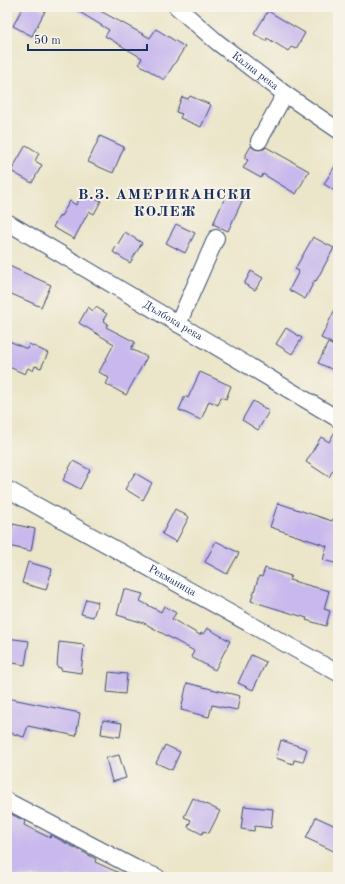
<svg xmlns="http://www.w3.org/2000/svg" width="345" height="884" font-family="'Old Standard TT',serif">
	<rect width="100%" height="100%" fill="#f7f3e8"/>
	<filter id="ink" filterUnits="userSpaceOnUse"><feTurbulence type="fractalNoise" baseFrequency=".025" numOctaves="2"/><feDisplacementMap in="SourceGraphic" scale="8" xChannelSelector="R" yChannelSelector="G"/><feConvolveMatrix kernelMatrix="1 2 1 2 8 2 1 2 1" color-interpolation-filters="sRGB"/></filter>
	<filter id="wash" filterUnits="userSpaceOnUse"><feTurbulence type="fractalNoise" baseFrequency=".012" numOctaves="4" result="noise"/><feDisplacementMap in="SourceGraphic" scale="16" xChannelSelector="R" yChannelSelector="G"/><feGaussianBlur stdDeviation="0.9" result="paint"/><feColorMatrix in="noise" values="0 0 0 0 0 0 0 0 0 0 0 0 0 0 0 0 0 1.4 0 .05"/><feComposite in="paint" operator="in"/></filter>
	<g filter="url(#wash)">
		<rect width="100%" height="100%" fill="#ebe5c9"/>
		<g id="blocks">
			<path fill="#c8b8ed" d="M 23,7 L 38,7 L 45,11 L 32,36 L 13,26 Z
				M 73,7 L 93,7 L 150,38 L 156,29 L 185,47 L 164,80 L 139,64 L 142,58 L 105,36 L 109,30 L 73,8 Z
				M 268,11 L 305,33 L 296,49 L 291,47 L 288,51 L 267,38 L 266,41 L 254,34 Z
				M 190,96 L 211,105 L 201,127 L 180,118 L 182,114 L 176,112 L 182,97 L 188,99 Z
				M 100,136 L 124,147 L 113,173 L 88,162 Z
				M 26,145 L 39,153 L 35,161 L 42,165 L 32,183 L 11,171 Z
				M 251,146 L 255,149 L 259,150 L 264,149 L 266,147 L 309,171 L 296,194 L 263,174 L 261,178 L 243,168 L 248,160 L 244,158 Z
				M 338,161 L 338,193 L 324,184 Z
				M 84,192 L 101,201 L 94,214 L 89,211 L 74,239 L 53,227 L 60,215 L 61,216 L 70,201 L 76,205 Z
				M 227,193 L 242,201 L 228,231 L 213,224 Z
				M 176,224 L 195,233 L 185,253 L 166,243 Z
				M 125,232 L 142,243 L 130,263 L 113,252 Z
				M 313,237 L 334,248 L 316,281 L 315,280 L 305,299 L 289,290 L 299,271 L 295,269 Z
				M 7,265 L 51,285 L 41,307 L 7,292 Z
				M 251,271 L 263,278 L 255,290 L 244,284 Z
				M 338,303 L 338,334 L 333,344 L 321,338 Z
				M 88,307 L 93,311 L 96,307 L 107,314 L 103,320 L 108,324 L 106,327 L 135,342 L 131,349 L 147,357 L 126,395 L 106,384 L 109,378 L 99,372 L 114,344 L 79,323 Z
				M 286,328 L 302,338 L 292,354 L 276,344 Z
				M 7,340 L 27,349 L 29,344 L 48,353 L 41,368 L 35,366 L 33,371 L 28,368 L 25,374 L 7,366 Z
				M 328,343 L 338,348 L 338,372 L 318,363 Z
				M 200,372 L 231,386 L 226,399 L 221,397 L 218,405 L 209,401 L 201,420 L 179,410 L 185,396 L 188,398 Z
				M 253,401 L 269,411 L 258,430 L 242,420 Z
				M 337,428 L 338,428 L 338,462 L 329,477 L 306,462 L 321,437 L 329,442 Z
				M 73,461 L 90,470 L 80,489 L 63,480 Z
				M 135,473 L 152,483 L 143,500 L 125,489 Z
				M 278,503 L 332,521 L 333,519 L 338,519 L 338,564 L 323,560 L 327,546 L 270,527 Z
				M 175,509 L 189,517 L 176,542 L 162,534 Z
				M 13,524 L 35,529 L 31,551 L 8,546 Z
				M 216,541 L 239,553 L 227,574 L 205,562 Z
				M 28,562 L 52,569 L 46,590 L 22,583 Z
				M 265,568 L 291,576 L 289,580 L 329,591 L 324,609 L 330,611 L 326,626 L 306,620 L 307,618 L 251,601 L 259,576 L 262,577 Z
				M 124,589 L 143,594 L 140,601 L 161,612 L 164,606 L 176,613 L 172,619 L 200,635 L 201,633 L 203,634 L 207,628 L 230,641 L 215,670 L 191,657 L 194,651 L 144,623 L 117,615 Z
				M 86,599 L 98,602 L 93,617 L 81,614 Z
				M 7,638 L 29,641 L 25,665 L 7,662 Z
				M 59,642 L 84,645 L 81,673 L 61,670 L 61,668 L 57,667 Z
				M 251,655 L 266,662 L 253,690 L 238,683 Z
				M 109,672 L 127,674 L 125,694 L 107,692 Z
				M 187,683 L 240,696 L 237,710 L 212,705 L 209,717 L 181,710 Z
				M 7,698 L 80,713 L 76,736 L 28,726 L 24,737 L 7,732 Z
				M 103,720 L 122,723 L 120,737 L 101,734 Z
				M 281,740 L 307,749 L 303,762 L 294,760 L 293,764 L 276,758 Z
				M 165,745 L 180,752 L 172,770 L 156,763 Z
				M 119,755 L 126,778 L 112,782 L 106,758 Z
				M 193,798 L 220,811 L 209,833 L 204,831 L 202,834 L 188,827 L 191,820 L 184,817 Z
				M 244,806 L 273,809 L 271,828 L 255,826 L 254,831 L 241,829 Z
				M 7,812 L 25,821 L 24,825 L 50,838 L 51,835 L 96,859 L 95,862 L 128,877 L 13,877 L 7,874 Z
				M 316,817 L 338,827 L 338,853 L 306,838 Z"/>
		</g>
	</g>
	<g filter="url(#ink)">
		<use href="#blocks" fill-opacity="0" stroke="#3a4a6e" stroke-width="1"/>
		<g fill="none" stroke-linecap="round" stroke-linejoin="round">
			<defs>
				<g id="minor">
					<path id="s1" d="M 177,7 L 217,42 L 285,94 L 338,130"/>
					<path d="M 259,141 L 285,94"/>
					<path id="s2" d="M 7,222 L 338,419"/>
					<path d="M 178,324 L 216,238"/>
					<path id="s3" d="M 7,489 L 338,673"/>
					<path d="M 7,801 L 135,868 L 157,877"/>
				</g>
			</defs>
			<use href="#minor" stroke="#3a4a6e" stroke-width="18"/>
			<use href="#minor" stroke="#fff" stroke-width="16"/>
		</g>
	</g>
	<g text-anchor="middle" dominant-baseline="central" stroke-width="4" stroke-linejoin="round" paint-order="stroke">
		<g font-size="11" fill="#1b2f5e" stroke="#f7f3e8">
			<text stroke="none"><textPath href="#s1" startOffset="101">Кална река</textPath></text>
			<text stroke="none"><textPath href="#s2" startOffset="193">Дълбока река</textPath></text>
			<text stroke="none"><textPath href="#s3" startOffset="189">Рекманица</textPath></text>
		</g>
		<g font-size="15" font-weight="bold" letter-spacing="1" fill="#1b2f5e" stroke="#f7f3e8">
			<text x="165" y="195">В.З. АМЕРИКАНСКИ<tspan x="165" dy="17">КОЛЕЖ</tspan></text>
		</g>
	</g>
	<rect width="345" height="884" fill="none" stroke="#f7f3e8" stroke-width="24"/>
	<path d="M28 44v6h119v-6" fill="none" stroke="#1b2f5e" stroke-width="2"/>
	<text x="34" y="44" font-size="12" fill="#1b2f5e" stroke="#f7f3e8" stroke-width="3" paint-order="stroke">50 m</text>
</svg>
